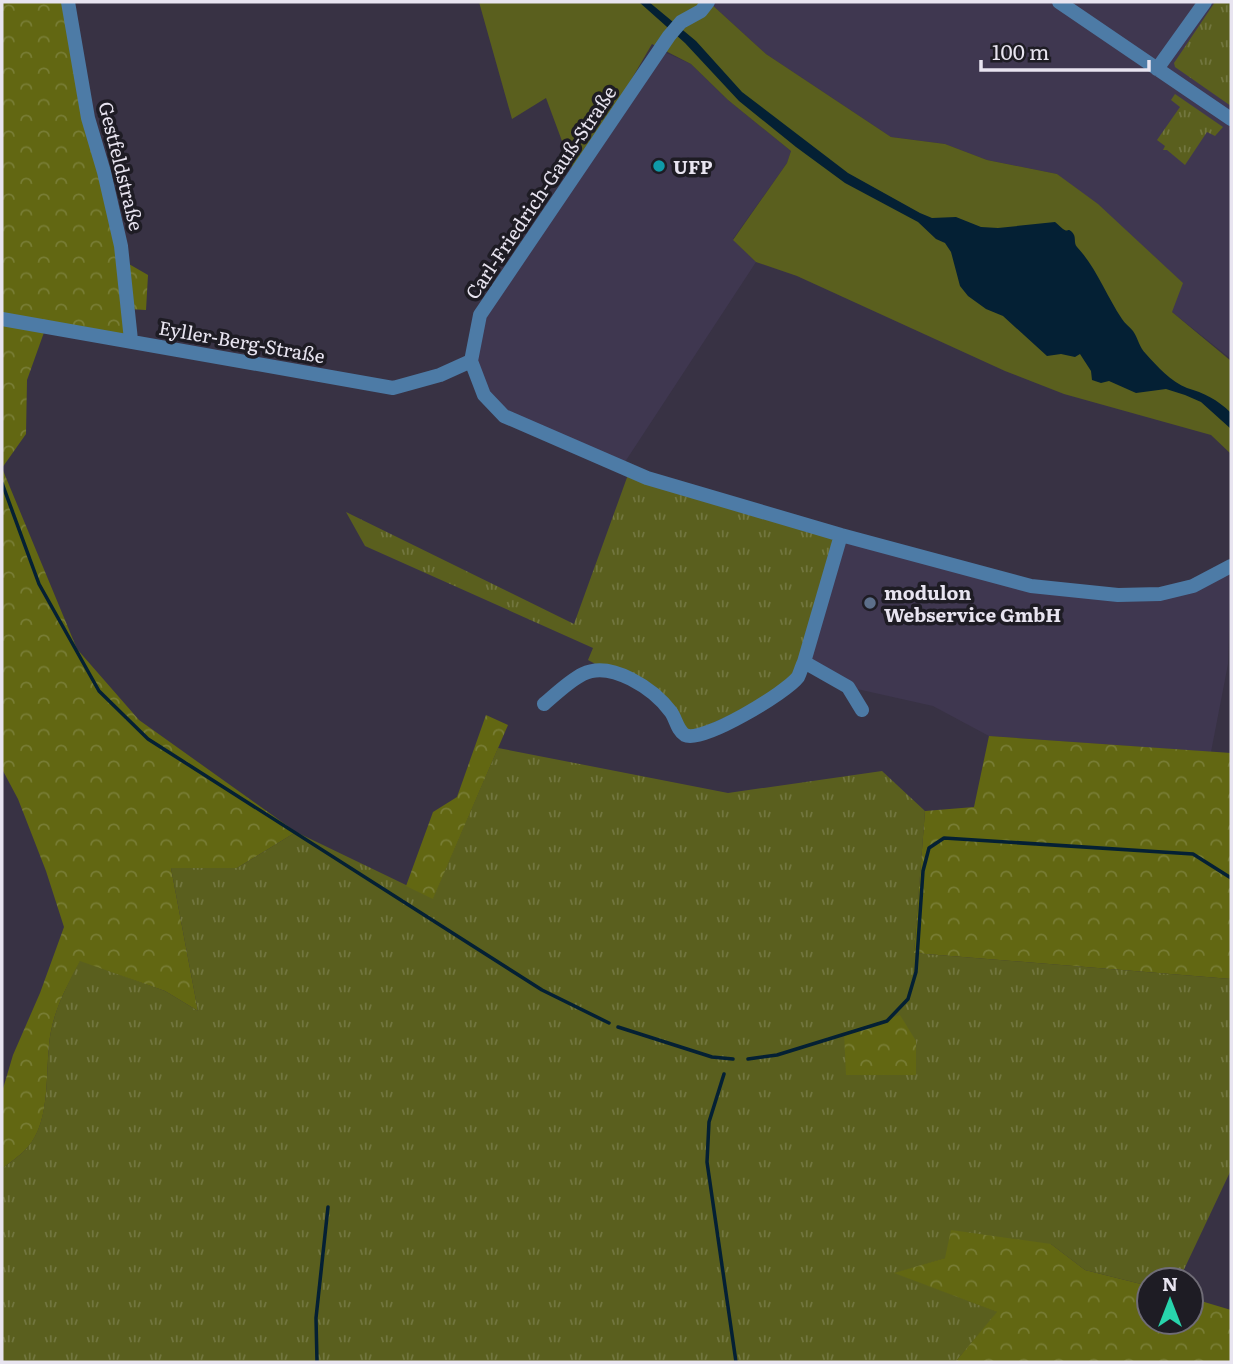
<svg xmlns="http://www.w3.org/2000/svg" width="1233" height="1364" font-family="Literata,serif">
	<defs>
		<pattern id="grass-tufts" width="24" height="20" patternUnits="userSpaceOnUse" patternTransform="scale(1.75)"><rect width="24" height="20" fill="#5a5f1e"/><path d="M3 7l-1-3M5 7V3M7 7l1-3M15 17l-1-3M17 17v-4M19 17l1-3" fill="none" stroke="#72763f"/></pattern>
		<pattern id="forest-crowns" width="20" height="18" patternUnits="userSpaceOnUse" patternTransform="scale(1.75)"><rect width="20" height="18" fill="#626712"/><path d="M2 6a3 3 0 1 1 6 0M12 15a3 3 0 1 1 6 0" fill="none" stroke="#787d35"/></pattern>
	</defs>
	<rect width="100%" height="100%" fill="#383244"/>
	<path fill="#3f3750" d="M 709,2 L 1231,2 L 1231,359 L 1172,312 L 1057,174 L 987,160 L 945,144 L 891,137 L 766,54 Z
		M 660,50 L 691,64 L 728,100 L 791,151 L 787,163 L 733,239 L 756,262 L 621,468 L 504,416 L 484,395 L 474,340 L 480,315 Z
		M 841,535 L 1011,582 L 1160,594 L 1231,566 L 1228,664 L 1211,752 L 989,736 L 933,706 L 848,687 L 804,662 Z"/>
	<path fill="url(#grass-tufts)" d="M 1215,2 L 1231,2 L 1231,106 L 1175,67 L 1174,63 Z
		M 1175,94 L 1223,127 L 1215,136 L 1207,132 L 1185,165 L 1167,150 L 1163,150 L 1165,146 L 1157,140 L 1180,107 L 1171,100 Z
		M 629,472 L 841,535 L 804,662 L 772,696 L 686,735 L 651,694 L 588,660 L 593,648 L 365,546 L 346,512 L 574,624 Z
		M 498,748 L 728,793 L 882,771 L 925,811 L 914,953 L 1231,979 L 1231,1170 L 1179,1280 L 1149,1280 L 1149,1286 L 1085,1270 L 1051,1244 L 946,1258 L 896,1273 L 998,1312 L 955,1362 L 2,1362 L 2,1169 C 10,1162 20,1156 27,1148 C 53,1119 44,1066 51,1031 C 56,1006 68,984 80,960 L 165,991 L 198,1011 L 171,868 L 237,868 L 296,832 L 433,898 Z"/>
	<path fill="url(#forest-crowns)" d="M 2,2 L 68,2 L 122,260 L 148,275 L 146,310 L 128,309 L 130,340 L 47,324 L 27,380 L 26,434 L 2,468 L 77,649 L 139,720 L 296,832 L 237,868 L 171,868 L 198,1011 L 165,991 L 80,961 C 68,984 56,1006 51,1031 C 44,1066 53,1120 27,1148 C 20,1156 10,1162 2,1169 L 2,1092 L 13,1055 L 40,993 L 64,927 L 46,871 L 18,799 L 2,769 Z
		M 486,715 L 508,725 L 433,899 L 406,886 L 433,812 L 457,797 Z
		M 989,736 L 1231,753 L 1231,979 L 914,953 L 925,811 L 974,807 Z
		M 900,1015 L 916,1041 L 916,1075 L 846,1075 L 844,1032 Z
		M 951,1230 L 1051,1244 L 1085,1270 L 1149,1286 L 1149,1322 L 1191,1322 L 1191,1298 L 1231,1310 L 1231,1362 L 955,1362 L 997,1312 L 894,1273 L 945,1258 Z"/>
	<path fill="#5a5f1e" d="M 479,2 L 709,2 L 766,54 L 891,137 L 945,144 L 987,160 L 1057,174 L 1098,204 L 1183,283 L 1172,312 L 1231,361 L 1231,454 L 1211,435 L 1064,394 L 1005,371 L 797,276 L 756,262 L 733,240 L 787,163 L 791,151 L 728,100 L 691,64 L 652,44 L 575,176 L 546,98 L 512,119 Z"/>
	<path fill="#042034" d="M 639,2 L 649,2 L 696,41 L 742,92 L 848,173 L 920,213 L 932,218 L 956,217 L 981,227 L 998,228 L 1055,222 C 1058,224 1060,227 1063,229 C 1069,233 1067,227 1072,232 C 1077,237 1073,242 1077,247 C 1096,267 1106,295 1122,319 C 1125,324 1129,326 1133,331 C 1138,338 1139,347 1146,354 C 1157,366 1171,382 1187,388 C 1204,393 1217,399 1231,413 L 1231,429 L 1201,402 L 1185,395 L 1166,389 L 1136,393 L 1109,381 L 1101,383 L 1092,380 L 1091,371 L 1080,354 L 1075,357 L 1061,354 L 1047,356 L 1003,316 L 986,309 L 968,296 L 960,286 L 951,252 L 945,243 L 936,239 L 918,222 L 845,183 L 796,147 L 739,101 L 685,43 Z"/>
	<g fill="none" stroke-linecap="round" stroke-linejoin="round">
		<path stroke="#042034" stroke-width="3.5" d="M 2,483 L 39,584 L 99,691 L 148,739 L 542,990 L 609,1023
			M 618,1027 L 712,1057 L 733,1059
			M 748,1059 L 777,1055 L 887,1021 L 908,999 L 916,972 L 923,871 L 929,848 L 944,838 L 1193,854 L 1231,878
			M 724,1074 L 709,1122 L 707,1162 L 736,1362
			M 317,1362 L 316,1318 L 328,1207"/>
		<path stroke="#4d7ba6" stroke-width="14" d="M 68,2 L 88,118 L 104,172 L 121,246 L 131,340
			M 708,2 L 701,11 L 681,22 L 669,36 L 480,315 L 471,361 L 484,395 L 504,416 L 647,478 L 841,535 L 1031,586 L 1118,595 L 1160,594 L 1193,586 L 1231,566
			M 1059,2 L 1231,119
			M 1157,69 L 1205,2
			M 2,319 L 393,388 L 440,375 L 471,361
			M 841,535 L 804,662 L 848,687 L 862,710
			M 544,704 C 556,694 569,681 583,674 C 611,660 654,689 671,712 C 676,719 677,730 685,735 C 702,744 787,692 798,677 C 800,673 802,666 804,662"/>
	</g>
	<circle fill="#0f9aa8" stroke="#1e1c24" stroke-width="2.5" cx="659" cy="166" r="7"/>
	<circle fill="#5c6f8a" stroke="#1e1c24" stroke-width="2.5" cx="870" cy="603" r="7"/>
	<g text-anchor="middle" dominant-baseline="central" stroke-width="7" stroke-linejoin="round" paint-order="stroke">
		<g font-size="19" fill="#e8e4f0" stroke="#1e1c24">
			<text transform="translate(122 166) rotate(76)">Gestfeldstraße</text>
			<text transform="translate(540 192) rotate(-56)">Carl-Friedrich-Gauß-Straße</text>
			<text transform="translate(242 341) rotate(10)">Eyller-Berg-Straße</text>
		</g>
		<g font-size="19" font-weight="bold" fill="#e8e4f0" stroke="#1e1c24" text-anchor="start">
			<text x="673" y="166">UFP</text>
			<text x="884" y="592">modulon<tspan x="884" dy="22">Webservice GmbH</tspan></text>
		</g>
	</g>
	<rect width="1233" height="1364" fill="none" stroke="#e8e4f0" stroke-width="7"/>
	<g transform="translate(1170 1301)"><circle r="33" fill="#1e1c24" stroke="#6f6c76" stroke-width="2"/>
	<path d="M0-5L12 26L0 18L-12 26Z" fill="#28d5ad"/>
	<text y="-10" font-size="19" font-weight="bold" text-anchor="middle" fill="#e8e4f0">N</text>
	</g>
	<path d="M981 60v10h168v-10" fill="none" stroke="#e8e4f0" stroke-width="3.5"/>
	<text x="992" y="60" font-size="21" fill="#e8e4f0" stroke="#1e1c24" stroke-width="5" paint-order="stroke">100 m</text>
</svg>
